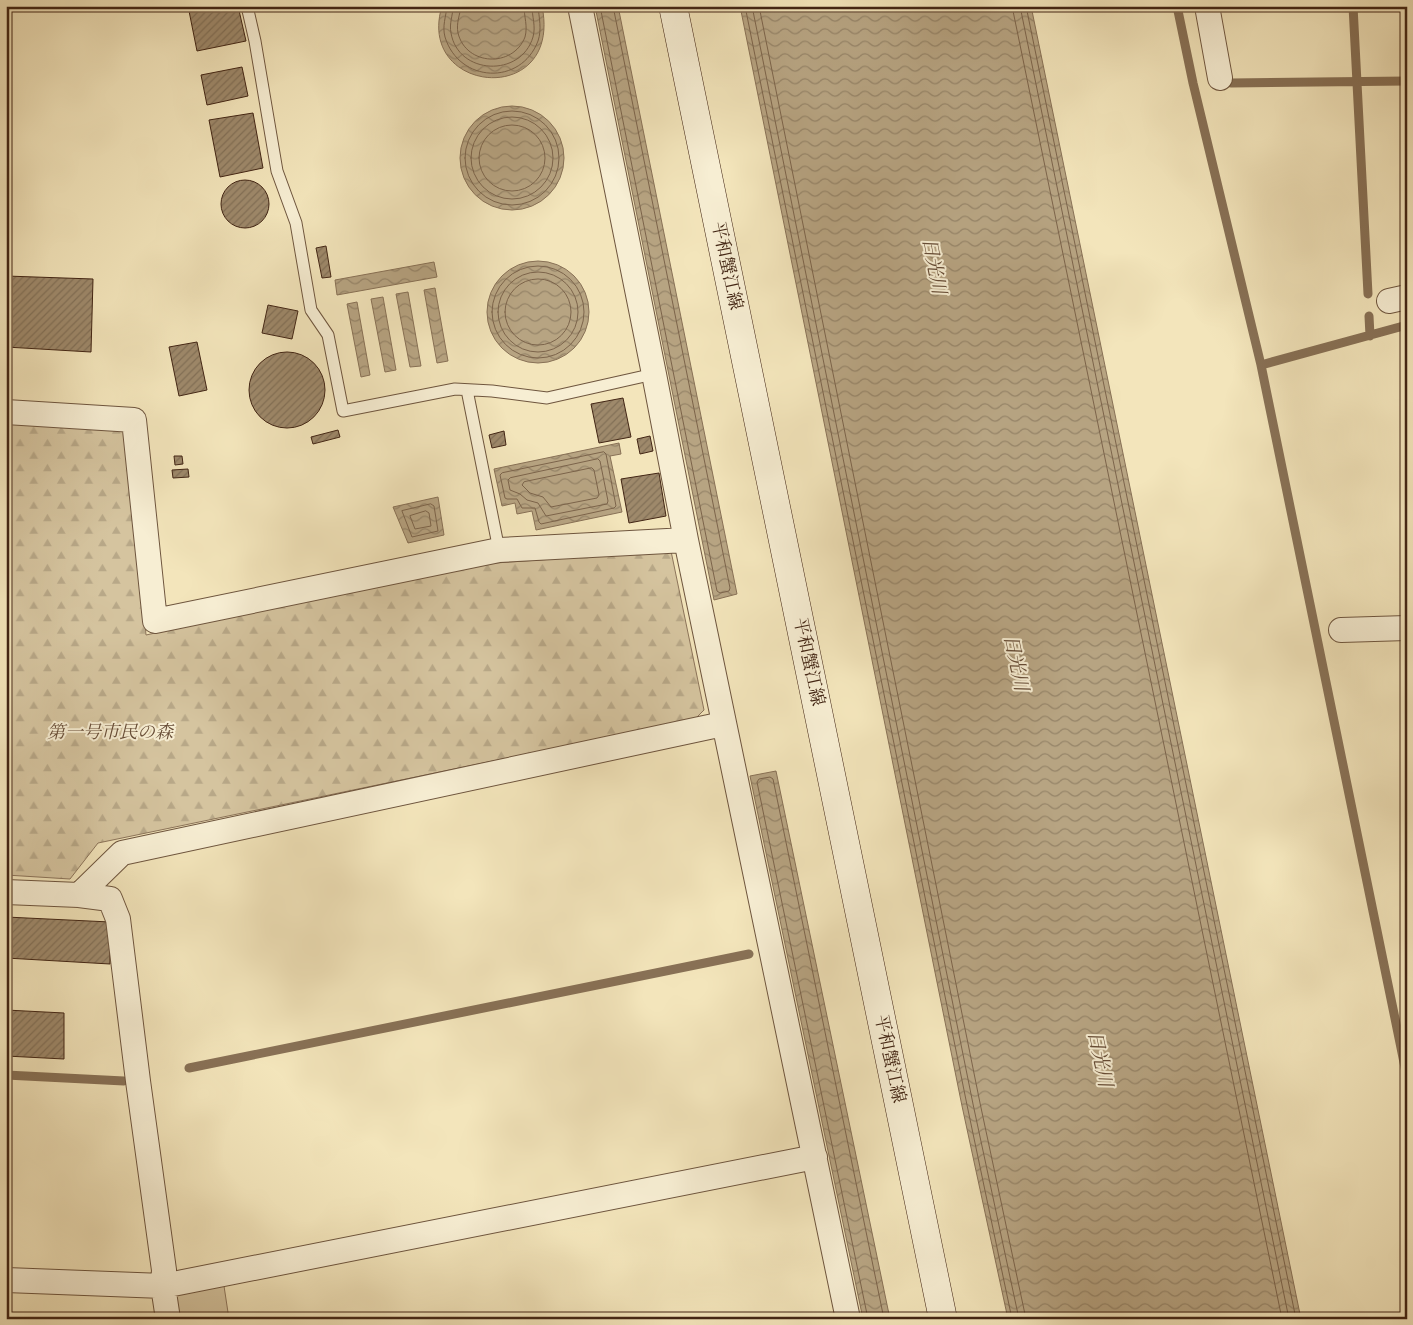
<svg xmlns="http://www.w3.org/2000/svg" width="1413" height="1325" font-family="'IM FELL English','Noto Serif JP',serif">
	<defs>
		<pattern id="forest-firs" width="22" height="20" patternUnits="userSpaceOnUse" patternTransform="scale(1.25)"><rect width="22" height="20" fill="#d5c49f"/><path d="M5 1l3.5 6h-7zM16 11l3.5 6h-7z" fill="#b8a888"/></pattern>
		<pattern id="water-waves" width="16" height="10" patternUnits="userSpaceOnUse" patternTransform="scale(1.25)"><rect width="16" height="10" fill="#b7a482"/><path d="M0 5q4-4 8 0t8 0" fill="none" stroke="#968569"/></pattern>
		<pattern id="building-hatch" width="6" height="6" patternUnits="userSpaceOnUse" patternTransform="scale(1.25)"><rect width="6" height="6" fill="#9e896b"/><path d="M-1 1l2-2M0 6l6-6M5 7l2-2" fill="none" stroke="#827057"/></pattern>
	</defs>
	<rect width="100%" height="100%" fill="#f3e5bb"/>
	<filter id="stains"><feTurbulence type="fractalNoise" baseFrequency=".004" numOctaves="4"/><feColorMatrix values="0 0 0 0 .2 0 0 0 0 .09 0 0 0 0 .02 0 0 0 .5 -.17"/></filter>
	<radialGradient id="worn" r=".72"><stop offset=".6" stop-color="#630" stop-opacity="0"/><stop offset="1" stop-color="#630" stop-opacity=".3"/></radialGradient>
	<path fill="#d5c49f" stroke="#8c745a" d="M 224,1286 L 229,1319 L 179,1319 L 175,1295 Z"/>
	<path fill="url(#forest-firs)" stroke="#8c745a" d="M 6,423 L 122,431 L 130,440 L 146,635 L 466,565 L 671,551 L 704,710 L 695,719 L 98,843 L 70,879 L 6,875 Z"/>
	<path fill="url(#water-waves)" stroke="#887156" d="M 442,6 L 542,6 C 563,108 415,95 442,6 Z
		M 595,6 L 618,6 L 737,594 L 714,600 Z
		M 740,6 L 1031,6 L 1301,1319 L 1008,1319 L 962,1106 Z
		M460 158a52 52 0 1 1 104 0a52 52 0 1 1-104 0Z
		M487 312a51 51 0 1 1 102 0a51 51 0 1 1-102 0Z
		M 434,262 L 437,277 L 337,295 L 335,280 Z
		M 435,288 L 448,361 L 437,363 L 424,290 Z
		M 408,292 L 421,366 L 410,367 L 396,294 Z
		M 383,297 L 396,370 L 385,372 L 371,299 Z
		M 357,302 L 370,375 L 361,377 L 347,304 Z
		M 619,443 L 621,454 L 610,456 L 622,512 L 536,530 L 532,511 L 517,514 L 515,503 L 502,506 L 494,469 Z
		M 438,497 L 444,535 L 408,543 L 393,507 Z
		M 776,771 L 890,1319 L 863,1319 L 750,776 Z"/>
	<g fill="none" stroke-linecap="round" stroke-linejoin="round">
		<path stroke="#7c644b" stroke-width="1" d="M 447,6 C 446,17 442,26 445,37 C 459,83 521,86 538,41 C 542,29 539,18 538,6
			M 453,6 C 453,16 449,23 451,33 C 458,75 521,78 533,37 C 536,26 532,17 532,6
			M 461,6 C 460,15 456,23 458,33 C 466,66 513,68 525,37 C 528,26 524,17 524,6
			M 600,6 L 717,591 L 720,593 L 729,591 L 730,588 L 613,6
			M 745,6 L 967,1105 L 1012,1319
			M 752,6 L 973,1104 L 1019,1319
			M 759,6 L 980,1103 L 1026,1319
			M 1012,6 L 1282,1319
			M 1020,6 L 1289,1319
			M 1026,6 L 1296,1319
			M465 158a47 47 0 1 1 94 0a47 47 0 1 1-94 0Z
			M471 158a41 41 0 1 1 82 0a41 41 0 1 1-82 0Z
			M479 158a33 33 0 1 1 66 0a33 33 0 1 1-66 0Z
			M492 312a46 46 0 1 1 92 0a46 46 0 1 1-92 0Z
			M498 312a40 40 0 1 1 80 0a40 40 0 1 1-80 0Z
			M505 312a33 33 0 1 1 66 0a33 33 0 1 1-66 0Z
			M 604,452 L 606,454 L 616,506 L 614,508 L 541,524 L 539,522 L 535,508 L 522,508 L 517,499 L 507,499 L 505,498 L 500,475 L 502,473 Z
			M 598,459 L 600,461 L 608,501 L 607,504 L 546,516 L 538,503 L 527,500 L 520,494 L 510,490 L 508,480 L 510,478 Z
			M 592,468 L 594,470 L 599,495 L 597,498 L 551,507 L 543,497 L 530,493 L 522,485 L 524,482 Z
			M 431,504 L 434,506 L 438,531 L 412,537 L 402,511 Z
			M 426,511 L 429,513 L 431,526 L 415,529 L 410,516 Z
			M 868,1319 L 757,782 L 759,779 L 770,777 L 773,779 L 884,1319"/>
		<path stroke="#887156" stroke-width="9" d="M 1177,6 L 1193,83 L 1261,365 L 1407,1077
			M 1353,6 L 1368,294
			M 1231,83 L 1407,81
			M 1369,316 L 1370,336
			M 1261,365 L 1407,325
			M 189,1068 L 749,954
			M 6,1075 L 124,1081"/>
	</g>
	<path fill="url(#building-hatch)" stroke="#422514" d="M 188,6 L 238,6 L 246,41 L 197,51 Z
		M 242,67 L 248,96 L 207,105 L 201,75 Z
		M 6,106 L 9,106 L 6,149 Z
		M 253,113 L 263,168 L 220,177 L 209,120 Z
		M221 204a24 24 0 1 1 48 0a24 24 0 1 1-48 0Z
		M 326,246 L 331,277 L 322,278 L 316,248 Z
		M 6,276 L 93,279 L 91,352 L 6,347 Z
		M 268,305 L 298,311 L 292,339 L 262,333 Z
		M 197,342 L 207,390 L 179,396 L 169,347 Z
		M249 390a38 38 0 1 1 76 0a38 38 0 1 1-76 0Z
		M 623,398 L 631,437 L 599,443 L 591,404 Z
		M 338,430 L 340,437 L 313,444 L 311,437 Z
		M 504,431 L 506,445 L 492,448 L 489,435 Z
		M 650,436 L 653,451 L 640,454 L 637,439 Z
		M 174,456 L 182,456 L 183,464 L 175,465 Z
		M 188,469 L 189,477 L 173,478 L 172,470 Z
		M 659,473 L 666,516 L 629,523 L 621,479 Z
		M 6,917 L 110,922 L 110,964 L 6,958 Z
		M 6,1010 L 64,1013 L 64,1059 L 6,1056 Z"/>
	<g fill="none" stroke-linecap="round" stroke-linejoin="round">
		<defs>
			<path id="lane" d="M 247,6 L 255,41 L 277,171 L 296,223 L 311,310 L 328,335 L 343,411 L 455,389 L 492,391 L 547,398 L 654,374
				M 467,390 L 499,550"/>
			<path id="street" d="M 580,6 L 654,374 L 686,540 L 848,1319
				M 1207,6 L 1220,78
				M 1389,301 L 1407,297
				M 6,412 L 134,420 L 155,621 L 499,550 L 686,540
				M 1341,630 L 1407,628
				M 6,892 L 79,895 L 122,853 L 723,724
				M 79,895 L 110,899 L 118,919 L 138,1081 L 164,1270 L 163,1286 L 168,1319
				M 6,1280 L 163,1286 L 815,1157"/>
			<path id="secondary" d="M 673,6 L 943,1319"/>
		</defs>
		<use href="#lane" stroke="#6e553e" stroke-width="13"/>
		<use href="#street" stroke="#6e553e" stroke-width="26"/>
		<use href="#secondary" stroke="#422514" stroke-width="29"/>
		<use href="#lane" stroke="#f7eed3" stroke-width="11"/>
		<use href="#street" stroke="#f7eed3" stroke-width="24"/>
		<use href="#secondary" stroke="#f7eed3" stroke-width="28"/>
	</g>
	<g text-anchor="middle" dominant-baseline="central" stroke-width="4" stroke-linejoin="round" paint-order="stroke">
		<g font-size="18" fill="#422514" stroke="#f7eed3">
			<text transform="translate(726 266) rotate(78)">平和蟹江線</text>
			<text transform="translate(808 662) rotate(78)">平和蟹江線</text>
			<text transform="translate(889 1059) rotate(78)">平和蟹江線</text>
		</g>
		<g font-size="18" font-style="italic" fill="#674d37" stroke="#f7eed3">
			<text x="110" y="733">第一号市民の森</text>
		</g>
		<g font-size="19" font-style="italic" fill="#654b35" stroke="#f7eed3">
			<text transform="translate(933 266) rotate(79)">日光川</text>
			<text transform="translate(1015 663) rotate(78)">日光川</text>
			<text transform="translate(1099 1059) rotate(78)">日光川</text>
		</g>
	</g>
	<rect width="1413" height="1325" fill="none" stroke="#f3e5bb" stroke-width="25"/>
	<rect x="8" y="8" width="1398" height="1310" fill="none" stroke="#422514" stroke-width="2.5"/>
	<rect x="12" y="12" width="1388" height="1300" fill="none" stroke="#422514"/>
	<rect width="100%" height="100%" filter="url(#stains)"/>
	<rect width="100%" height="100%" fill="url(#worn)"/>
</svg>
